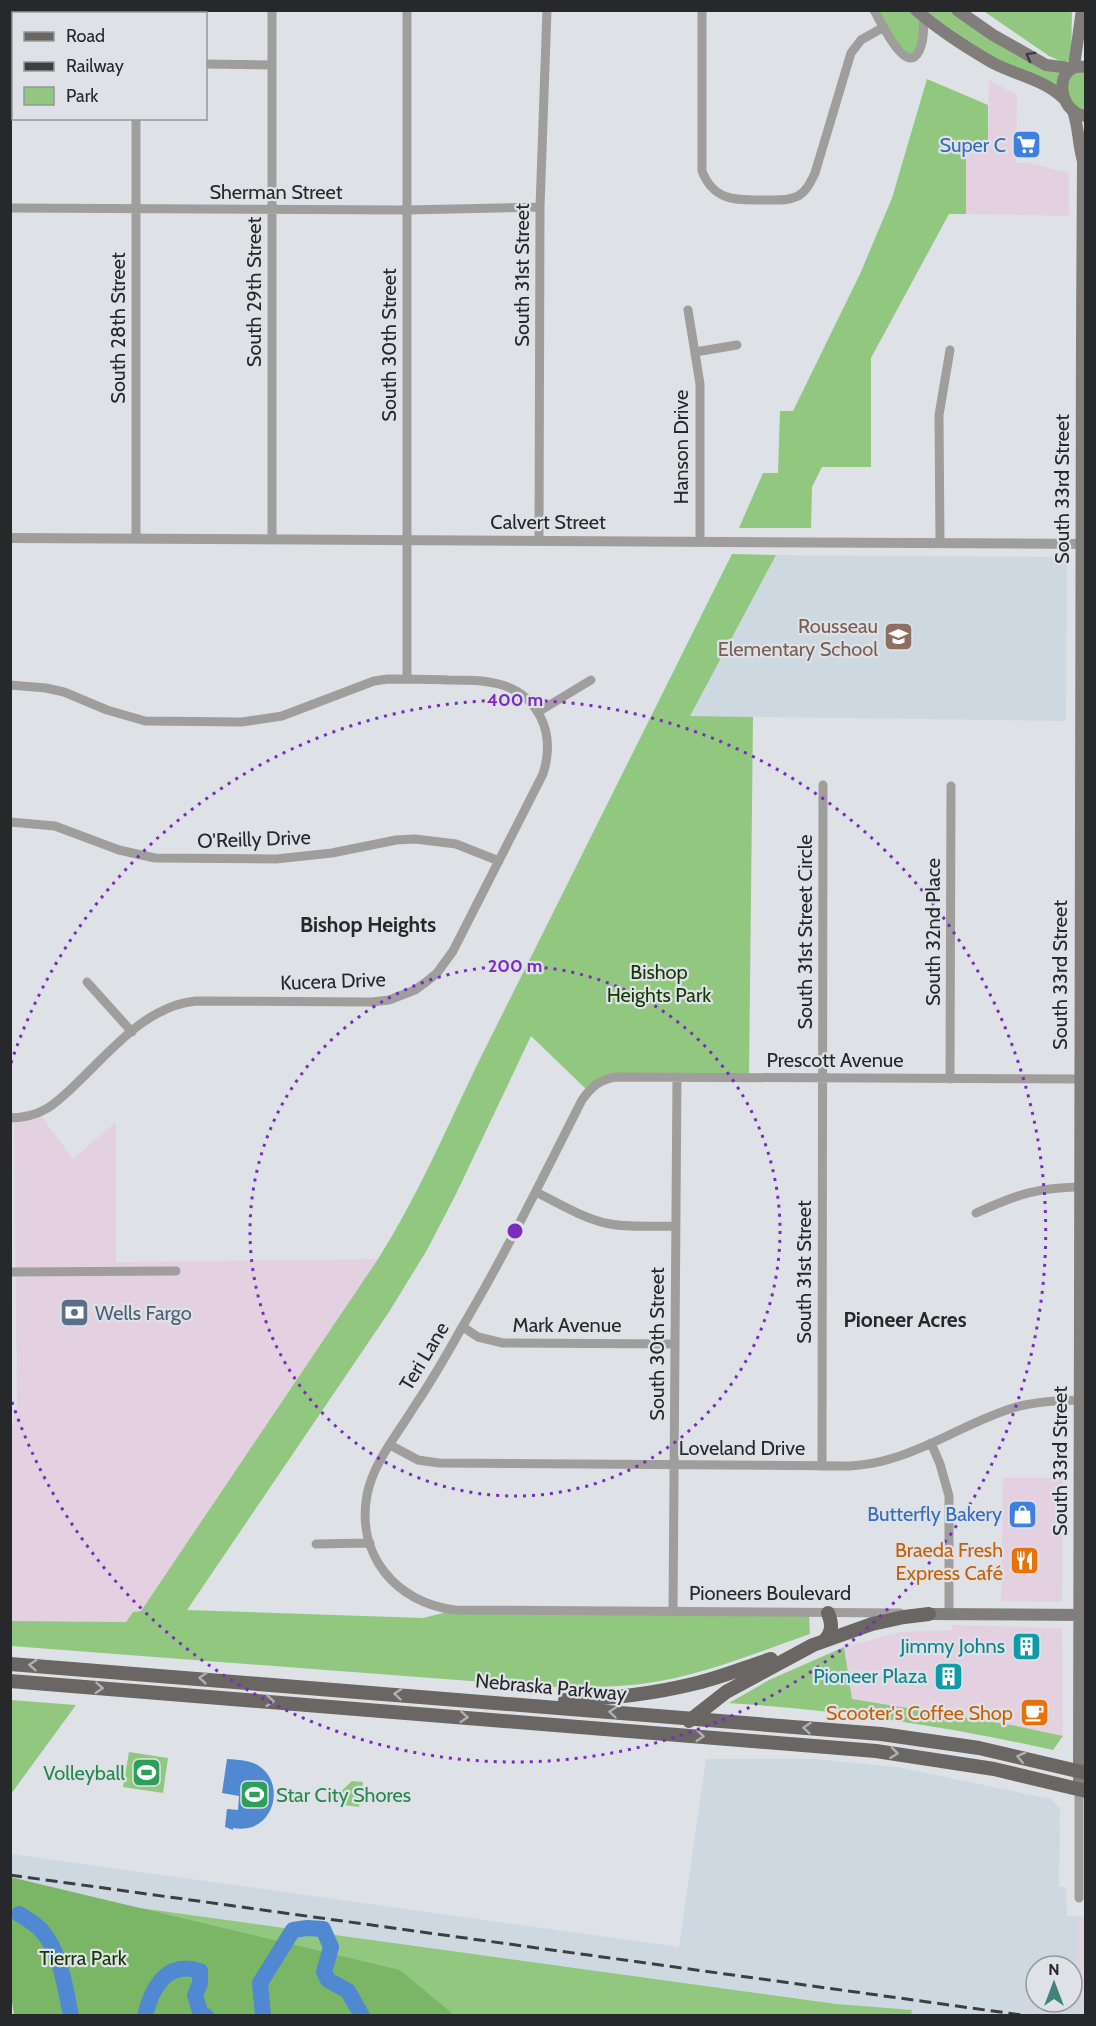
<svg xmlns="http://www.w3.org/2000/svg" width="1096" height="2026" font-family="Cabin,sans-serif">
	<rect width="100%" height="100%" fill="#dee2e6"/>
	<path fill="#e3d1e2" d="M 989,80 L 1017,95 L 1016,163 L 1029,163 L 1069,173 L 1069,216 L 966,214 L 966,151 L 988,150 Z
		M 39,1113 L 73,1159 L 116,1122 L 116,1262 L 378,1259 L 141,1611 L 126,1622 L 11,1621 L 10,1433 L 17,1408 L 14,1118 Z
		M 1003,1478 L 1063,1478 L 1062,1602 L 1001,1601 Z
		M 952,1625 L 1062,1628 L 1063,1736 L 1011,1725 L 851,1699 L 844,1647 L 901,1632 L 952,1630 Z
		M 1078,1916 L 1085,1916 L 1085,1998 L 1072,1996 L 1072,1985 L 1077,1979 Z"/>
	<path fill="#cdd8e1" d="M 776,555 L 1067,557 L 1066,721 L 689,716 Z
		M 706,1759 L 814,1759 L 897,1767 L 1051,1799 L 1060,1808 L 1059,1887 L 1066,1887 L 1067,1916 L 1078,1916 L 1077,1979 L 1072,1985 L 1072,1966 L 1036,1966 L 1036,2002 L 1072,2002 L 1072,1996 L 1085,1998 L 1085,2015 L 919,2015 L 11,1890 L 11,1854 L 679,1947 Z"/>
	<path fill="#92c780" d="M 982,10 L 1072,11 L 1071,60 L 1063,62 L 1049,56 Z
		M 874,11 L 957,11 L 1046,65 L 1085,67 L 1085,116 L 1063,98 L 993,63 L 924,17 L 920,50 L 906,56 Z
		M 927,79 L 988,105 L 988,151 L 966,151 L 966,214 L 949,214 L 871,358 L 871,467 L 822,467 L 812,487 L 811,528 L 739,528 L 763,473 L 778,473 L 780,411 L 793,411 L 860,274 L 892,198 Z
		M 732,554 L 776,555 L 690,716 L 753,717 L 749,1077 L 617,1077 L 588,1091 L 531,1036 L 456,1194 L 427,1250 L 389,1312 L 187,1610 L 423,1618 L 455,1610 L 809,1613 L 810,1634 C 761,1651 711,1672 660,1681 C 624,1688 587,1687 550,1687 L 11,1646 L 10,1621 L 126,1622 L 133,1612 L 141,1611 L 378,1259 C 416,1199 445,1132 476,1067 Z
		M 844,1647 L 852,1699 L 1011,1725 L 1063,1736 L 1053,1750 C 946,1726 839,1710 729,1703 L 769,1680 Z
		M 11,1700 L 76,1705 L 11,1794 L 10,1700 Z
		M 129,1752 L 168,1758 L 163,1793 L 123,1787 Z
		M 352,1781 L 363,1782 L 359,1807 L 336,1804 L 337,1795 Z
		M 10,1890 L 837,2004 L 912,2010 L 911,2014 L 919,2015 L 28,2015 Z"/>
	<path fill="#7bb666" d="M 10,1877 L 400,1970 L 454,2015 L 14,2015 L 10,1989 Z"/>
	<path fill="#5088d1" d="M 227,1759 C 238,1760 250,1760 259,1766 C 282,1781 277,1818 252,1827 C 246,1829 239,1829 233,1828 L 233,1830 L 225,1827 L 227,1809 L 238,1810 L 239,1796 L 222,1793 Z"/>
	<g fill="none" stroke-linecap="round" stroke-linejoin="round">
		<path stroke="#5088d1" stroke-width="16" d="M 19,1914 C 27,1919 36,1924 42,1931 C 60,1951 66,1990 71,2016
			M 145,2016 C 152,1987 167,1960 200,1971 L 200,1983 L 195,1995 L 201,2015 L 206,2016
			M 263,2016 L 260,1983 L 293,1930 L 307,1928 L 323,1929 L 331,1947 L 324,1972 L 328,1980 L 348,1991 L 362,2016"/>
		<path stroke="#a09e9c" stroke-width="9" d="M 702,10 L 702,171 C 714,202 737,200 766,200 C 777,200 788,201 798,196 C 807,191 811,181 815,173 L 851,53 L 861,40 L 884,27
			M 874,10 C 879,18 906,78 919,51 C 925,40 923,25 924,13
			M 10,64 L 14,64
			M 206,64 L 272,65
			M 10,208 L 407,210 L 540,207
			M 688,310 L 700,384 L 700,542
			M 695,352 L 737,345
			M 136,538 L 136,118
			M 272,538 L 272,10
			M 539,540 L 540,207 L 547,10
			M 940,543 L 939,415 L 950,350
			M 407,679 L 407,10
			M 10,685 L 46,688 L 64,692 L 107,710 L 145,721 L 242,722 L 282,716 L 374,681 L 388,679 C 408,679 428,679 448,680 C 484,680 521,680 540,716 C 550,735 549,755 543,774 L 453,951 L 437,973 L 426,982 L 415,990 L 389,1000 L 372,1002 L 196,1001 C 146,1006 112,1050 77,1083 C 55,1104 43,1117 10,1118
			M 538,712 L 591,680
			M 10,822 L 55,826 L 119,850 L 155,858 L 276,859 L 332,853 L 396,840 L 415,839 L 456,844 L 499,861
			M 87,982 L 132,1032
			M 950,1079 L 951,786
			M 536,1192 C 558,1203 581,1217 605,1223 C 628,1228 653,1226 676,1226
			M 976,1213 C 1018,1194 1038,1187 1085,1187
			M 10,1272 L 176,1271
			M 463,1327 L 478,1337 L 503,1343 L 675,1344
			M 931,1443 L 940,1464 L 949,1496 L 949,1614
			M 390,1445 L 418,1460 L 439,1463 L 850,1466 C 863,1465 877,1463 890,1459 C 933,1447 970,1421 1013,1408 C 1036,1401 1061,1400 1086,1400
			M 822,1466 L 823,785
			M 316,1544 L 370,1543
			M 673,1612 L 677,1077
			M 900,1613 L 455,1610 C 396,1603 356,1555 367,1495 C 373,1463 397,1435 414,1407 C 431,1382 446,1356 461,1329 C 505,1255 543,1177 582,1100 C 592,1086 600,1079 617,1077 L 1086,1079
			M 1079,1789 L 1079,1898"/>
		<path stroke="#a09e9c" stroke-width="10" d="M 10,538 L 1086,544"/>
		<path stroke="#807d7b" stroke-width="12" d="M 916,10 C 939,30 967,48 993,63 C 1016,75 1045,80 1063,98
			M 957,10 L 993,35 L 1046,65 L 1070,68
			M 1074,66 L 1082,10
			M 1086,67 C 1053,61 1056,113 1086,116
			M 1073,111 C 1079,128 1078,144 1083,161
			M 929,1614 L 1086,1615
			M 1079,1789 L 1082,340 L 1083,162 L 1086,151"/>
		<path stroke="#696663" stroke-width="14" d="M 825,1640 C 833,1631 832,1623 828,1613
			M 10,1664 L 881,1734 L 979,1748 L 1086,1773
			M 10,1681 L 876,1751 L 994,1769 L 1086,1791
			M 565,1700 C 610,1699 653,1694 697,1683 C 722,1677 746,1667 771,1659
			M 689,1721 L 726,1692 L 813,1645 L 872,1624 L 904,1617 L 929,1614"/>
		<path stroke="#3c3f40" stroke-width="3" stroke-dasharray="12 6" stroke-linecap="butt" d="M 10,1875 L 1029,2016"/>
	</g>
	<defs><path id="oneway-chevron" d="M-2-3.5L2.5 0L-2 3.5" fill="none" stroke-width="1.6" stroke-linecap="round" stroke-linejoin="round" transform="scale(1.5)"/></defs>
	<use stroke="#3c3d3e" href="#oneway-chevron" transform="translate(1030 56) rotate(-151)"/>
	<g stroke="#afb0b2">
		<use href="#oneway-chevron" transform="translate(33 1665) rotate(-176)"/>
		<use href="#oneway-chevron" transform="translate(203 1678) rotate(-175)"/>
		<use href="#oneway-chevron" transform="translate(99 1688) rotate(4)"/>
		<use href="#oneway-chevron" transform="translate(398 1694) rotate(-175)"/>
		<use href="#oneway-chevron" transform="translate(270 1701) rotate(5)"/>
		<use href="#oneway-chevron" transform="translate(613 1712) rotate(-175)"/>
		<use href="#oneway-chevron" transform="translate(464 1717) rotate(5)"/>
		<use href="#oneway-chevron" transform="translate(807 1728) rotate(-175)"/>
		<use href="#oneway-chevron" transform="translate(700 1736) rotate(5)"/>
		<use href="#oneway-chevron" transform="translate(894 1753) rotate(7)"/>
		<use href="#oneway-chevron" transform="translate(1021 1757) rotate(-167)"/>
	</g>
	<g fill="none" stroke="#7b2cbf" stroke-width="3" stroke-dasharray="3 6">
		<circle cx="515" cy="1231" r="265"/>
		<path d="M11 1063A531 531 0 1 1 11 1399"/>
	</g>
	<defs>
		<symbol id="supermarket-square" viewBox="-11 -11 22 22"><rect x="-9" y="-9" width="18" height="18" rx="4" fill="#3f7fe0" stroke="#dee2e6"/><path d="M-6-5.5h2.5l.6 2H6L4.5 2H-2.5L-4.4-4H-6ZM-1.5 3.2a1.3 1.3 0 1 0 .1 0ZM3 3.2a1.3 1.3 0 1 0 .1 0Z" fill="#fff"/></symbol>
		<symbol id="school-square" viewBox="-11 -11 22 22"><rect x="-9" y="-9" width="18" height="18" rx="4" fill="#8d6e63" stroke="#dee2e6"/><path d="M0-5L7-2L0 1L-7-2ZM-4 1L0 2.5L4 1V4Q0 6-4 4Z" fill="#fff"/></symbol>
		<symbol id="bank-square" viewBox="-11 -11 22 22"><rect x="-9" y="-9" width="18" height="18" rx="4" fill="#5c6f8a" stroke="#dee2e6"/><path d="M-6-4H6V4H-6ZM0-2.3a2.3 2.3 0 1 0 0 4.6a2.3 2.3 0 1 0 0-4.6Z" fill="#fff"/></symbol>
		<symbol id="shop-square" viewBox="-11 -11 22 22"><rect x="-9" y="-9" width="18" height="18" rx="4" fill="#3f7fe0" stroke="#dee2e6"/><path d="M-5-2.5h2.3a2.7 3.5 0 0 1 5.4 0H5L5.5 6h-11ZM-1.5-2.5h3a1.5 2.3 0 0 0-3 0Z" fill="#fff"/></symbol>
		<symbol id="restaurant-square" viewBox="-11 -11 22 22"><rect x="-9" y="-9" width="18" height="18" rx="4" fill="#e8710a" stroke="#dee2e6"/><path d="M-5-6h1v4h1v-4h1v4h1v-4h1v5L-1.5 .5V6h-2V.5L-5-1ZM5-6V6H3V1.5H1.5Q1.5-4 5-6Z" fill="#fff"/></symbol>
		<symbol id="building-square" viewBox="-11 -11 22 22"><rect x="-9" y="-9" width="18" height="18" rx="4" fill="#0f9aa8" stroke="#dee2e6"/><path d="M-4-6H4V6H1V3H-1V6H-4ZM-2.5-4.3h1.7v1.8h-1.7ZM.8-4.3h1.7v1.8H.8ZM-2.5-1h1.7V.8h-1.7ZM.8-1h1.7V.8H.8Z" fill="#fff"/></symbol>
		<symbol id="cafe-square" viewBox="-11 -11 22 22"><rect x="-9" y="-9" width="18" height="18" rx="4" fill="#e8710a" stroke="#dee2e6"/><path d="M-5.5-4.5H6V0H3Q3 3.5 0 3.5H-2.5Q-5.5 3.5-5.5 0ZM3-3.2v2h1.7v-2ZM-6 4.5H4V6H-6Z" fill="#fff"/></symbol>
		<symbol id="stadium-square" viewBox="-11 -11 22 22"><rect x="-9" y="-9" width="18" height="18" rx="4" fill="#2e9e5b" stroke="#dee2e6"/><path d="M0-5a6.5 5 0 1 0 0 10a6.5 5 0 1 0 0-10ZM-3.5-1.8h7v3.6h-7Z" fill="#fff"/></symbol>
	</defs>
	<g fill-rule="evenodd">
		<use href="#supermarket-square" x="1010" y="128" width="33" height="33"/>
		<use href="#school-square" x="882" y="620" width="33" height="33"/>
		<use href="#bank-square" x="58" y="1296" width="33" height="33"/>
		<use href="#shop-square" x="1006" y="1498" width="33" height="33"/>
		<use href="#restaurant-square" x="1008" y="1544" width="33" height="33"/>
		<use href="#building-square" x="1010" y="1630" width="33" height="33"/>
		<use href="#building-square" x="932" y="1660" width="33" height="33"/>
		<use href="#cafe-square" x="1018" y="1696" width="33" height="33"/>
		<use href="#stadium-square" x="130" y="1756" width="33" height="33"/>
		<use href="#stadium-square" x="238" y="1778" width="33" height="33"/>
	</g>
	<g text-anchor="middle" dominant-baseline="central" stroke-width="4.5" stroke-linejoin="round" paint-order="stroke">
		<g font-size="20" fill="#366cbe" stroke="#dee2e6" text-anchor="end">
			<text x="1006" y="145">Super C</text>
			<text x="1002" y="1514">Butterfly Bakery</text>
		</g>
		<g font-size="20" fill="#262829" stroke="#dee2e6">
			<text x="276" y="192">Sherman Street</text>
			<text transform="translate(522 275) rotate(-90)">South 31st Street</text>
			<text transform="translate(254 292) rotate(-90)">South 29th Street</text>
			<text transform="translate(118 328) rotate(-90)">South 28th Street</text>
			<text transform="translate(389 345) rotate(-90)">South 30th Street</text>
			<text transform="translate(681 447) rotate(-90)">Hanson Drive</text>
			<text transform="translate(1062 489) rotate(-90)">South 33rd Street</text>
			<text x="548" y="522">Calvert Street</text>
			<text transform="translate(254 839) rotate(-2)">O'Reilly Drive</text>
			<text transform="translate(805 932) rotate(-90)">South 31st Street Circle</text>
			<text transform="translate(933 932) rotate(-90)">South 32nd Place</text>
			<text transform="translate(1060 975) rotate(-90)">South 33rd Street</text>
			<text transform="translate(333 981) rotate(-2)">Kucera Drive</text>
			<text x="835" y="1060">Prescott Avenue</text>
			<text transform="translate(804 1272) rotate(-90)">South 31st Street</text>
			<text x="567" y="1325">Mark Avenue</text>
			<text transform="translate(657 1344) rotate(-90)">South 30th Street</text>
			<text transform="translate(424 1356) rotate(-59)">Teri Lane</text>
			<text x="742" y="1448">Loveland Drive</text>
			<text transform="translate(1060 1461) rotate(-90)">South 33rd Street</text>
			<text x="770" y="1593">Pioneers Boulevard</text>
			<text transform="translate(551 1687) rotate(5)">Nebraska Parkway</text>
		</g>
		<g font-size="20" fill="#785e54" stroke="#dee2e6" text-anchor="end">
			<text x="878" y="626">Rousseau<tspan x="878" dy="23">Elementary School</tspan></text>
		</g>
		<g font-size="20" fill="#133901" stroke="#dee2e6">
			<text x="659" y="972">Bishop<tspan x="659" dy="23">Heights Park</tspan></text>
			<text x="83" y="1958">Tierra Park</text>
		</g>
		<g font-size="20" fill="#4e5e75" stroke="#dee2e6" text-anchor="start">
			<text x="95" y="1313">Wells Fargo</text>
		</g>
		<g font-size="20" fill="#c56008" stroke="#dee2e6" text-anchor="end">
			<text x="1003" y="1550">Braeda Fresh<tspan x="1003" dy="23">Express Café</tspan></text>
			<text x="1013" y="1713">Scooter's Coffee Shop</text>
		</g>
		<g font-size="20" fill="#0d838f" stroke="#dee2e6" text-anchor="end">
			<text x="1005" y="1646">Jimmy Johns</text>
			<text x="927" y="1676">Pioneer Plaza</text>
		</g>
		<g font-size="20" fill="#27864d" stroke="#dee2e6" text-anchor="end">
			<text x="125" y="1773">Volleyball</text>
			<text x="276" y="1795" text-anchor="start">Star City Shores</text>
		</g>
		<g font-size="21" font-weight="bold" fill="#262829" stroke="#dee2e6">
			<text x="368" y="924">Bishop Heights</text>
			<text x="905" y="1319">Pioneer Acres</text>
		</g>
	</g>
	<circle cx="515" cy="1231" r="9" fill="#7b2cbf" stroke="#dee2e6" stroke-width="3"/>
	<g font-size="18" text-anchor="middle" font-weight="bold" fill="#7b2cbf" stroke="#dee2e6" stroke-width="4.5" stroke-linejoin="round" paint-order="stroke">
		<text x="515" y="706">400 m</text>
		<text x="515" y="972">200 m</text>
	</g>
	<rect width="1096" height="2026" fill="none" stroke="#262829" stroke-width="24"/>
	<rect x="12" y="12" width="195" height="108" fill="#dee2e6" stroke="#94989a" stroke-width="1.5"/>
	<rect x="24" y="32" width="30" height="9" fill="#696663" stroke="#94989a" stroke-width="1.5"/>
	<text x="66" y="42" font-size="18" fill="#262829">Road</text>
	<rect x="24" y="62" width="30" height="9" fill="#3c3f40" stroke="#94989a" stroke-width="1.5"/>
	<text x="66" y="72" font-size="18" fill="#262829">Railway</text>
	<rect x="24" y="87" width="30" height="18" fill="#92c780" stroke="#94989a" stroke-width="1.5"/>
	<text x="66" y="102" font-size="18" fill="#262829">Park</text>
	<g transform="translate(1054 1984)"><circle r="28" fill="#dee2e6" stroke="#94989a" stroke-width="1.5"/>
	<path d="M0-4.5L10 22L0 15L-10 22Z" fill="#3e847b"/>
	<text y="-9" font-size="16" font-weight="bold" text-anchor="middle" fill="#262829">N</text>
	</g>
</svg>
